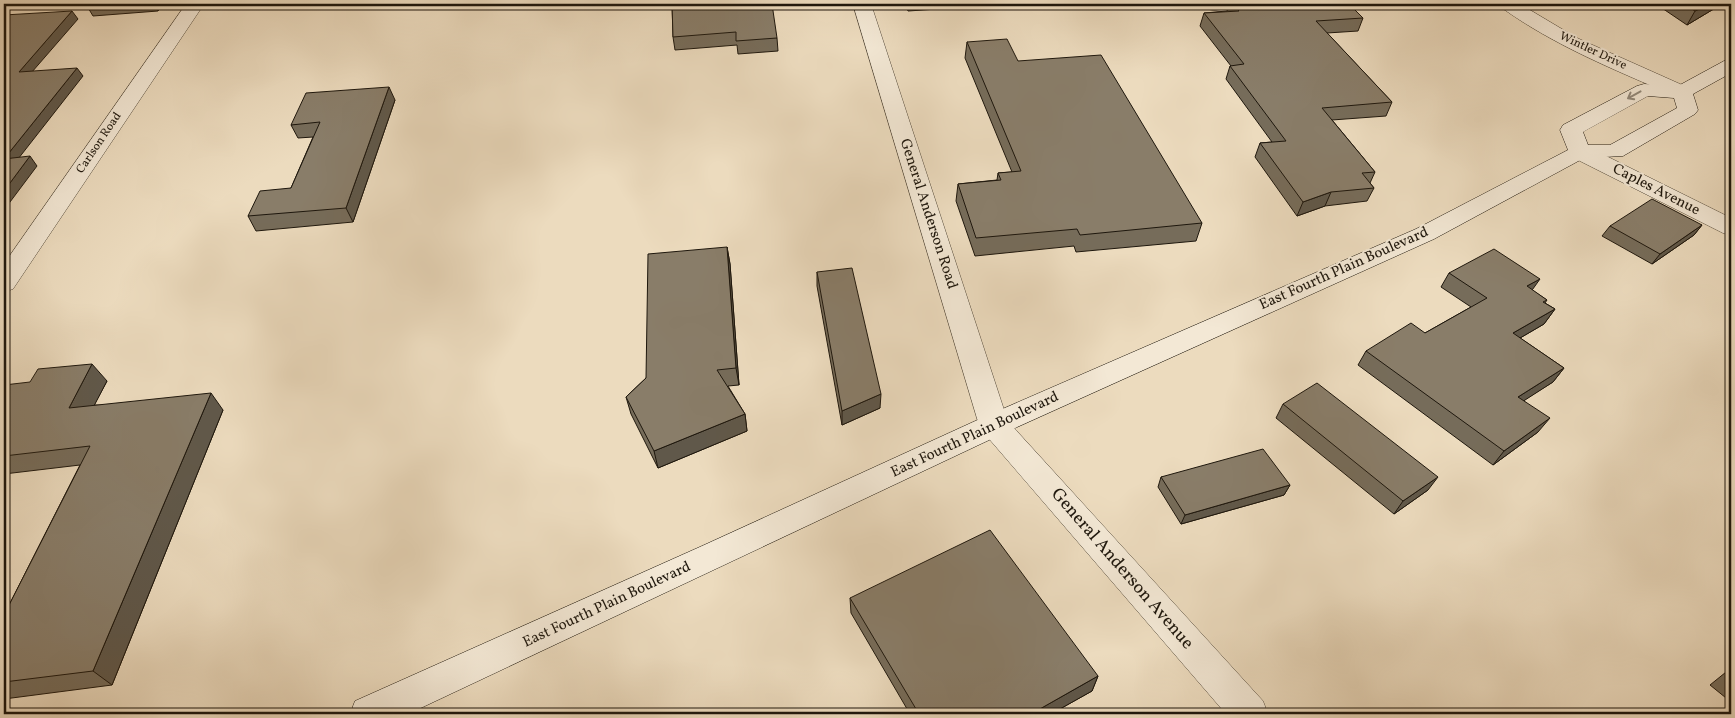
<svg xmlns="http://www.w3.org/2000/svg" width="1735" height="718" font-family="Vollkorn,serif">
	<rect width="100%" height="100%" fill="#ecdbbe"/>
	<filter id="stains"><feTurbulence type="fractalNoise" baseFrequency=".004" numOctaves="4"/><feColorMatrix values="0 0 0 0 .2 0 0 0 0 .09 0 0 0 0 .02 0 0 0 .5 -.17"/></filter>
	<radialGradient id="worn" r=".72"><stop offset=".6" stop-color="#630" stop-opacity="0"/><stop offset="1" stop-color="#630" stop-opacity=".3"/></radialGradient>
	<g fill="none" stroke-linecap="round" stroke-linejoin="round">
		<defs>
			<path id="minor" d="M 186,4 L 204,4 L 13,289 L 4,292 L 4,264 Z
				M 853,4 L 871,4 L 1009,425 L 1004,433 L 994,436 L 984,433 L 979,425 Z
				M 1199,4 L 1272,4 L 1269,8 C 1247,13 1223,13 1202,8 Z
				M 1499,4 L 1520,4 L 1577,38 L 1689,88 L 1692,92 L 1689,96 L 1682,98 L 1675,96 C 1615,70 1555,46 1502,8 Z"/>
			<path id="tertiary" d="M 1580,145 L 1588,147 L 1731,218 L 1731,236 L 1723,233 L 1572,157 L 1569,152 L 1572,147 Z
				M 994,414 L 1004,417 L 1263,701 L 1268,714 L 1226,714 L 984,433 L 979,425 L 984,417 Z"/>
			<path id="secondary" d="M 1731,59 L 1731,73 L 1693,94 L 1698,110 L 1695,114 L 1623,156 L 1584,158 L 1434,239 L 1004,433 L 408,714 L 350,714 L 355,701 L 702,546 L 984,417 L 1416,229 L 1568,150 L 1560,130 L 1563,125 L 1637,86 L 1644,84 L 1678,86 L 1724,61 ZM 1648,96 L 1674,98 L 1677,108 L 1610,145 L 1588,145 L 1583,132 Z"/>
		</defs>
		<use href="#minor" stroke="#524839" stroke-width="1"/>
		<use href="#tertiary" stroke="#524839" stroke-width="1"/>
		<use href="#secondary" stroke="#1e170d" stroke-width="1"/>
		<use href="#minor" fill="#f3e8d5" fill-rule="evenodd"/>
		<use href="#tertiary" fill="#f3e8d5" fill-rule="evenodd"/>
		<use href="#secondary" fill="#f3e8d5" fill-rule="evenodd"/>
	</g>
	<path fill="#766c5a" stroke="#1e170d" d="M 89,4 L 164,4 L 158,11 L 93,16 L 87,6 Z
		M 672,4 L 777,38 L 778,51 L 738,54 L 737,45 L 675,50 L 673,37 Z
		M 905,4 L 952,4 L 952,8 L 908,11 Z
		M 1230,4 L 1349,4 L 1363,18 L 1358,31 L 1327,33 L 1392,102 L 1386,116 L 1332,120 L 1375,172 L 1370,183 L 1374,188 L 1367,201 L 1325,206 L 1297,216 L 1255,157 L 1260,143 L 1272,142 L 1226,79 L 1230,66 L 1231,66 L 1200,26 L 1204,13 L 1227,11 Z
		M 1656,4 L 1722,4 L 1687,25 Z
		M 967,42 L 1018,61 L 1202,223 L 1196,241 L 1076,252 L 1074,246 L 975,256 L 956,201 L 958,184 L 997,180 L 998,173 L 1012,172 L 965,58 Z
		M 395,100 L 353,222 L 256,231 L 248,216 L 291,188 L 313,137 L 298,138 L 291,125 Z
		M 1702,225 L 1694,235 L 1652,264 L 1602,236 L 1610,226 Z
		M 727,247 L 730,264 L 739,385 L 728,386 L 745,414 L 747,431 L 658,468 L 631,414 L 626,397 L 646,378 Z
		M 817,272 L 880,408 L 842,425 L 817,286 Z
		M 1449,273 L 1532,290 L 1547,300 L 1545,303 L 1555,309 L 1544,324 L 1520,338 L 1564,368 L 1553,382 L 1524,400 L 1538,432 L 1493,465 L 1358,365 L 1366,351 L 1425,333 L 1471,307 L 1441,287 Z
		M 107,381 L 94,405 L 223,410 L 112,685 L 4,699 L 4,615 L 80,465 L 4,474 L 4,385 Z
		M 1283,404 L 1428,490 L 1394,514 L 1276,418 Z
		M 1161,477 L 1290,485 L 1284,495 L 1181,524 L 1158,487 Z
		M 850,598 L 1098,676 L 1092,691 L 1051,714 L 910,714 L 851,613 Z
		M 1731,668 L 1731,702 L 1710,685 Z"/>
	<path fill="#60584a" stroke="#1e170d" d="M 4,4 L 13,4 L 4,13 Z
		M 154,4 L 164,4 L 158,11 Z
		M 1709,4 L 1722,4 L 1687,25 L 1695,11 Z
		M 72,11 L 78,19 L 25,80 L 19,72 Z
		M 77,68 L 83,76 L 11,168 L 4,159 Z
		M 389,87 L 395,100 L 353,222 L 346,208 Z
		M 30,156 L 37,166 L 4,210 L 4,191 Z
		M 1331,192 L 1325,206 L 1297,216 L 1303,202 Z
		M 1702,225 L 1694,235 L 1652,264 L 1660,254 Z
		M 727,247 L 730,264 L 739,385 L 736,368 Z
		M 1540,279 L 1530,293 L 1527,286 Z
		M 1555,309 L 1544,324 L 1503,348 L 1513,333 Z
		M 92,364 L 107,381 L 84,425 L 69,408 Z
		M 1564,368 L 1553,382 L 1508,411 L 1518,397 Z
		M 211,393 L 223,410 L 112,685 L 93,671 Z
		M 881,394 L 880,408 L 842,425 L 842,411 Z
		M 745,414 L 747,431 L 658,468 L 654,451 Z
		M 1550,418 L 1538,432 L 1493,465 L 1504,451 Z
		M 1438,477 L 1428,490 L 1394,514 L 1403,501 Z
		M 1290,485 L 1284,495 L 1181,524 L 1185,515 Z
		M 1098,676 L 1092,691 L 1051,714 L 1031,714 Z"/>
	<path fill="#897d69" stroke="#1e170d" d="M 89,4 L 127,4 L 87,6 Z
		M 672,4 L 772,4 L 777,38 L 736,41 L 736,32 L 673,37 Z
		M 1233,4 L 1349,4 L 1363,18 L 1316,21 L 1392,102 L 1322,108 L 1375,172 L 1362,173 L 1374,188 L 1331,192 L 1303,202 L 1260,143 L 1286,141 L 1230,66 L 1244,64 L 1204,13 L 1239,11 Z
		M 1684,4 L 1709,4 L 1695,11 Z
		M 72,11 L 19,72 L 77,68 L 4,159 L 30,156 L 4,191 L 4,15 Z
		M 1007,39 L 1018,61 L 1101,55 L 1202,223 L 1080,235 L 1077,229 L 976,238 L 958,184 L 1001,180 L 998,173 L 1021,171 L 967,42 Z
		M 389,87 L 346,208 L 248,216 L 260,191 L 291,188 L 320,122 L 291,125 L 306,93 Z
		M 1652,199 L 1702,225 L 1660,254 L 1610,226 Z
		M 727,247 L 736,368 L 717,370 L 745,414 L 654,451 L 626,397 L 646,378 L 648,254 Z
		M 1494,249 L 1540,279 L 1527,286 L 1547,300 L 1543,302 L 1555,309 L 1513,333 L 1564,368 L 1518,397 L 1550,418 L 1504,451 L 1366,351 L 1411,323 L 1425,333 L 1487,298 L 1449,273 Z
		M 852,268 L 881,394 L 842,411 L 817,272 Z
		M 92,364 L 69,408 L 211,393 L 93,671 L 4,682 L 4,615 L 90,446 L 4,456 L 4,385 L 30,382 L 38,369 Z
		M 1317,383 L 1438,477 L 1403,501 L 1283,404 Z
		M 1263,449 L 1290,485 L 1185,515 L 1161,477 Z
		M 990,530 L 1098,676 L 1031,714 L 919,714 L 850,598 Z
		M 1731,670 L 1731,676 L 1728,673 Z
		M 1699,709 L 1705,714 L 1693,714 Z"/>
	<defs><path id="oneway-shaft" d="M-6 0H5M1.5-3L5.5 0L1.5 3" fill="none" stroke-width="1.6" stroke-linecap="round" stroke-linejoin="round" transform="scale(1.25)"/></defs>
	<use stroke="#938a7b" href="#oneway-shaft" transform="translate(1634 95) rotate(151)"/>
	<g text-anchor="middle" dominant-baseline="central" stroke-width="4" stroke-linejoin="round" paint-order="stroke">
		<g font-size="12" fill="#1e170d" stroke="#f3e8d5">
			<text transform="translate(1593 51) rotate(25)">Wintler Drive</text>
			<text transform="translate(99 143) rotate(-56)">Carlson Road</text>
		</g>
		<g font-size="15" fill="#1e170d" stroke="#f3e8d5">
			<text transform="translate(1656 190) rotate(27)">Caples Avenue</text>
			<text transform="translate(928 214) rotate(72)">General Anderson Road</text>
			<text transform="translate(1344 269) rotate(-24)">East Fourth Plain Boulevard</text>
			<text transform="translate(975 435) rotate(-25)">East Fourth Plain Boulevard</text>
			<text transform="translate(607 605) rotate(-25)">East Fourth Plain Boulevard</text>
		</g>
		<g font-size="18" fill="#1e170d" stroke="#f3e8d5">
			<text transform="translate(1122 569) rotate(49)">General Anderson Avenue</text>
		</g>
	</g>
	<rect width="1735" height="718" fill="none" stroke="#ecdbbe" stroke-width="20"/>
	<rect x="5" y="5" width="1725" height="708" fill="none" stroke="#1e170d" stroke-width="2.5"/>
	<rect x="10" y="10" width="1715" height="698" fill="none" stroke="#1e170d"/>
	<rect width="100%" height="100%" filter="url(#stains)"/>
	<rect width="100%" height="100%" fill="url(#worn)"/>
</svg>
